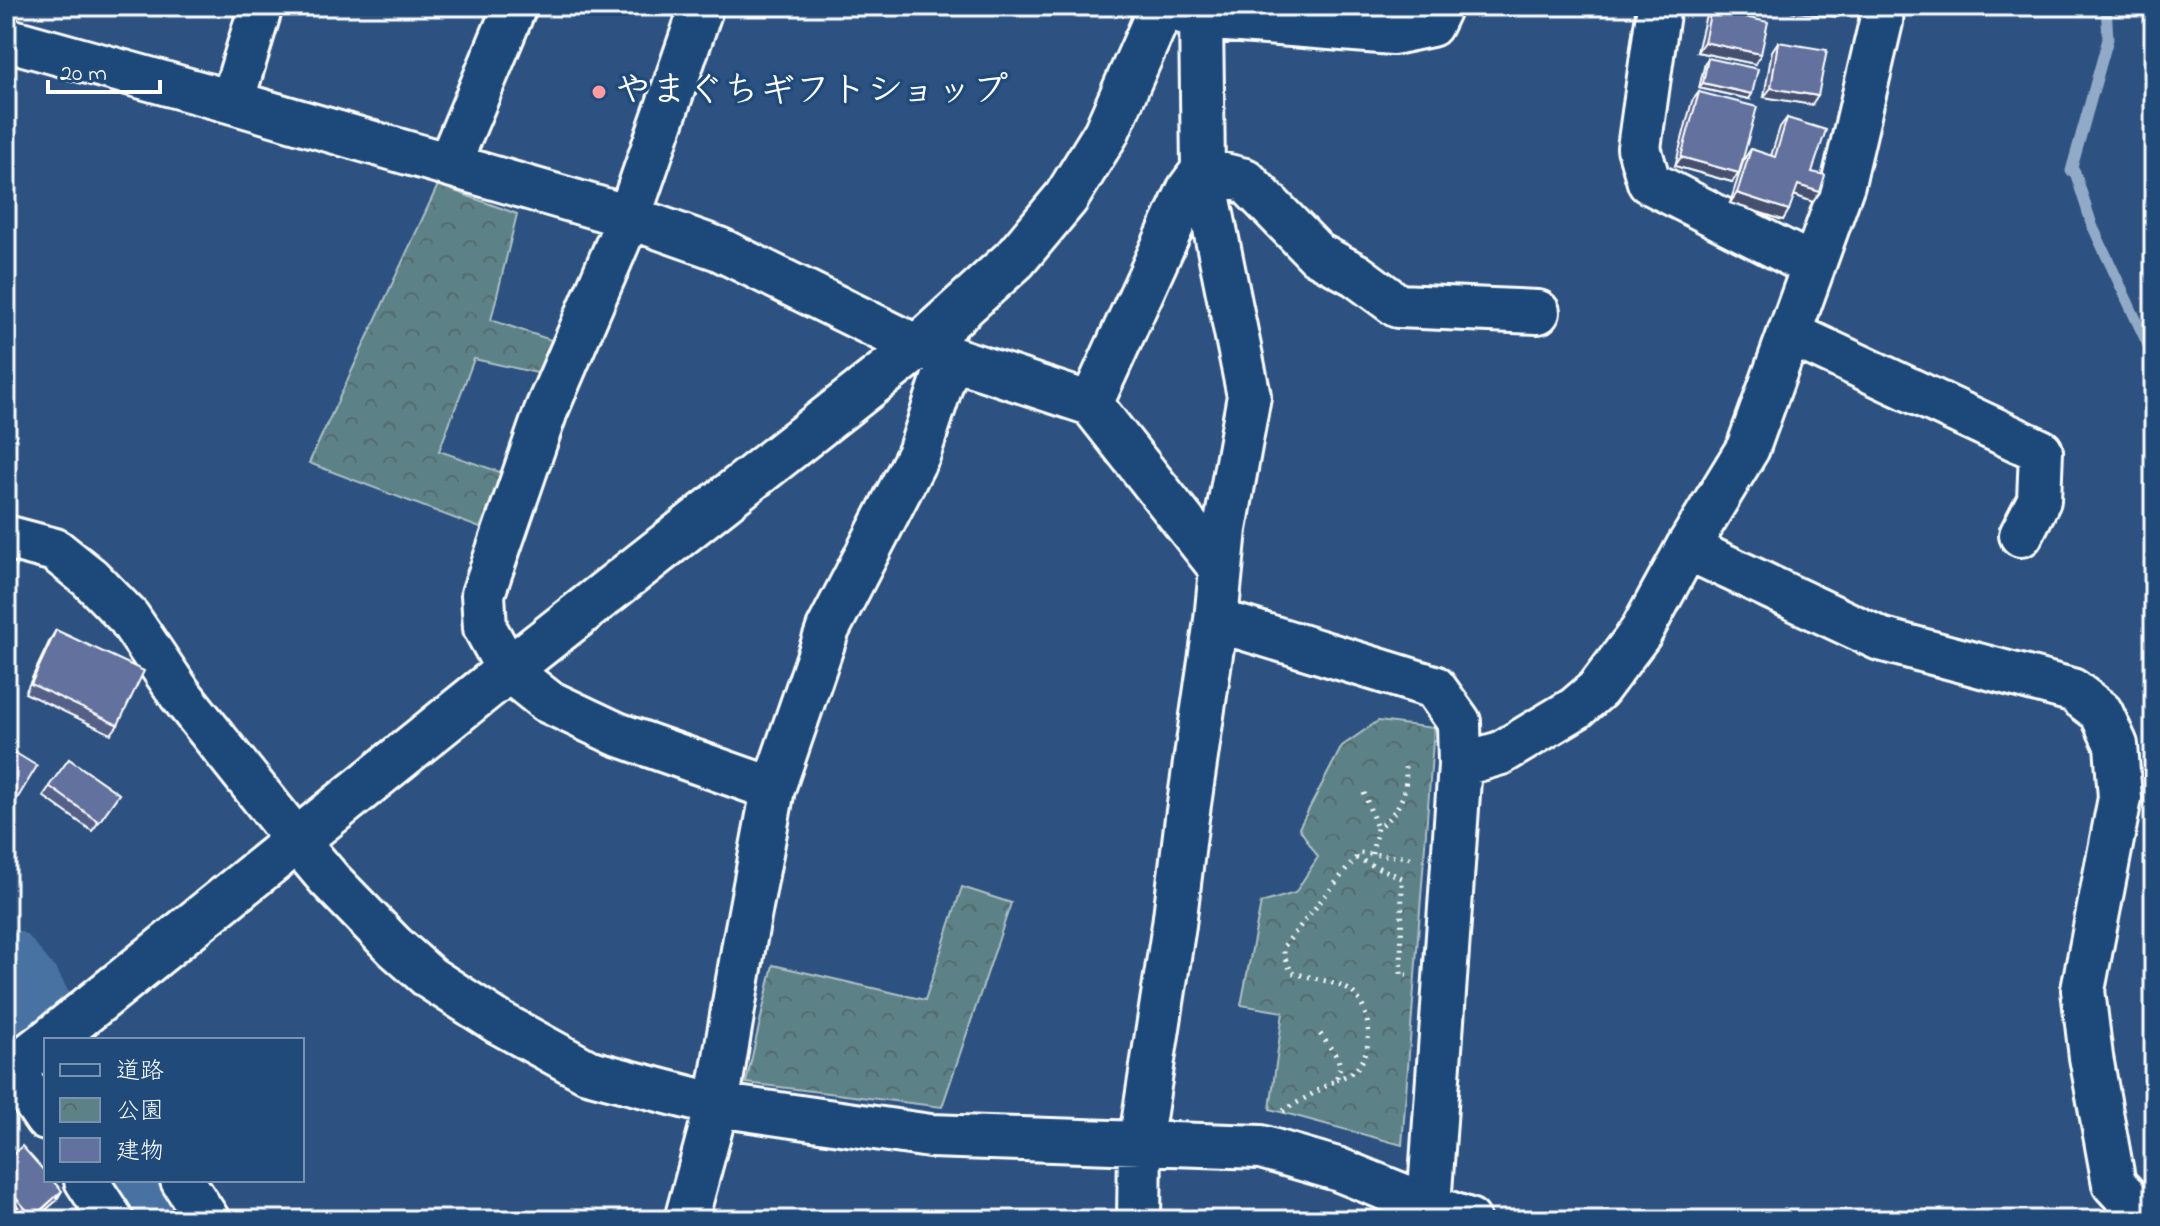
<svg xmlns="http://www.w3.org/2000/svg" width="2160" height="1226" font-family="'Indie Flower','Klee One',sans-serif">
	<defs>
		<pattern id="park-crowns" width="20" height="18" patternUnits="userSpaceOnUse" patternTransform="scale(2)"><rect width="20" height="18" fill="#5c8288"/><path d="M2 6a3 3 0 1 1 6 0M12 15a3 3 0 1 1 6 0" fill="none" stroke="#556a6d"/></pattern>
	</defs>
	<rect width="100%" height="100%" fill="#2d5281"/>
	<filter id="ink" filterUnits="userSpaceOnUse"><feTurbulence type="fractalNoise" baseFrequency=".0125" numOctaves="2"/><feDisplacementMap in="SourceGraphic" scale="16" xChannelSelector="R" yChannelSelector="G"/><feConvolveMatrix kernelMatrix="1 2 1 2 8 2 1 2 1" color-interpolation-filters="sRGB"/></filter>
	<g filter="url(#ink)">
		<path fill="url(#park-crowns)" stroke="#aec0c4" stroke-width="2" d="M 438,185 L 517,214 L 491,320 L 560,343 L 542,374 L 474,359 L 439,451 L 503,473 L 480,528 L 309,463 Z
			M 1378,721 L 1434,728 L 1402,1145 L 1270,1109 L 1283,1012 L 1241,1005 L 1261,903 L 1295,893 L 1318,857 L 1299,828 L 1342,746 Z
			M 962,887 L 1011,903 L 942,1107 L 746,1083 L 773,965 L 925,1000 Z"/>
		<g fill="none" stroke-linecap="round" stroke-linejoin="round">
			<path stroke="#91aac7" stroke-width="11" d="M 2106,6 L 2108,39 L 2071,171 L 2075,172 L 2092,225 L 2154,358"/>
			<path stroke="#4772a1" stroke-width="68" d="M 6,962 L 29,990 L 56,1040
				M 147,1180 L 176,1220"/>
			<defs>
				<path id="street" d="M 702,6 L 629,217 L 546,411 L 483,594 L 485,628 L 508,670 L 547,701 L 617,734 L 773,789
					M 1659,6 L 1639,148 L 1649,182 L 1813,266
					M 1176,10 L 1201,18 L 1393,33 L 1431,25 L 1440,6
					M 6,39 L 232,102 L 629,217 L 719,249 L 918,347 L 1091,404 L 1189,189 L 1203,170
					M 232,102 L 261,6
					M 449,164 L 515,6
					M 1203,170 L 1245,180 L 1317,254 L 1356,275 L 1398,306 L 1538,312
					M 1789,333 L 2041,451 L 2039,500 L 2021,535
					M 1091,404 L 1221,569
					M 6,537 L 55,550 L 90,578 L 129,618 L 180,694 L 297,841 L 329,879 L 394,946 L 430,978 L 498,1022 L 587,1071 L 717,1105 L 930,1136 L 1261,1147 L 1337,1169 L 1429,1206 L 1469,1220
					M 1687,548 L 1880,639 L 2072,690 L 2101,712 L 2116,745 L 2120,798 L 2083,990 L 2091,1057 L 2114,1184 L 2142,1214 L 2154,1215
					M 1216,620 L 1434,687 L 1459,722 L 1460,765 L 1428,1220
					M 1460,765 L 1501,753 L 1576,708 L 1598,689 L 1641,632 L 1687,548 L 1748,448 L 1843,184 L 1881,22 L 1882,6
					M 6,1060 L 46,1119
					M 86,1180 L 112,1220
					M 182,1180 L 208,1220
					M 686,1220 L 717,1105 L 744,944 L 773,789 L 828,629 L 919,453 L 950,358
					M 1139,1220 L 1140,1144 L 1174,925 L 1187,818 L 1216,620 L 1225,529 L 1249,396 L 1203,170 L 1201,18"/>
				<path id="secondary" d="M 50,1040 L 508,670 L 918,347 L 1015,259 L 1066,198 L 1106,133 L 1162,6
					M 6,1074 L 46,1043"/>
			</defs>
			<use href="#street" stroke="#fff" stroke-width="48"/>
			<use href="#secondary" stroke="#fff" stroke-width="50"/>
			<path stroke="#fff" stroke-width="5" stroke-dasharray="2 6" stroke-linecap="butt" d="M 1364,793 L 1377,828
				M 1372,854 L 1377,828 C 1398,813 1409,793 1405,767
				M 1356,858 L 1402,878 L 1401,975 L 1407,975
				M 1336,1080 C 1343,1077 1353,1073 1358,1067 C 1374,1049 1371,1008 1352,992 C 1341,983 1306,976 1292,973 L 1284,956 L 1284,946 L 1360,853 L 1415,858
				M 1283,1111 L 1336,1080 L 1340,1067 L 1338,1058 L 1318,1031
				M 730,1214 L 754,1220"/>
			<use href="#street" stroke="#1f4a7a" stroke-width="42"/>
			<use href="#secondary" stroke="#1f4a7a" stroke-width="44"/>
		</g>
		<path fill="#556188" stroke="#fff" stroke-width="2" d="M 1711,10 L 1755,64 L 1697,52 L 1705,19 Z
			M 1778,42 L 1812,105 L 1764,97 L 1772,51 Z
			M 1708,58 L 1749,99 L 1699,88 L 1705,63 Z
			M 1699,92 L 1732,182 L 1675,166 L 1692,101 Z
			M 1787,118 L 1812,172 L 1820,192 L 1813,202 L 1794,195 L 1783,220 L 1730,203 L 1744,159 L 1751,149 L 1771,156 L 1780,127 Z
			M 56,630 L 118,725 L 111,734 L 25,693 L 50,640 Z
			M 69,759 L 119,794 L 92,831 L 43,796 Z
			M 6,1161 L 56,1201 L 34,1220 L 6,1220 Z"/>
		<path fill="#454f6f" stroke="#fff" stroke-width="2" d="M 1774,6 L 1833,6 L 1845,7 L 1838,17 L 1772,9 Z
			M 1704,42 L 1761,54 L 1755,64 L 1697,52 Z
			M 1703,83 L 1752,94 L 1749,99 L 1699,88 Z
			M 1771,88 L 1818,96 L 1812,105 L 1764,97 Z
			M 1681,157 L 1739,173 L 1732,182 L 1675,166 Z
			M 1798,185 L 1820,192 L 1813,202 L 1791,194 Z
			M 1737,193 L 1789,210 L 1783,220 L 1730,203 Z
			M 62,1191 L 56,1201 L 34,1220 L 31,1220 Z"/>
		<path fill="#63719e" stroke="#fff" stroke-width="2" d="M 1711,10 L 1768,22 L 1761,54 L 1704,42 Z
			M 1778,42 L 1827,50 L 1818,96 L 1771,88 Z
			M 1708,58 L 1758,69 L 1752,94 L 1703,83 Z
			M 1699,92 L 1757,107 L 1739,173 L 1681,157 Z
			M 1787,118 L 1826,130 L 1812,172 L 1825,175 L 1820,192 L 1798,185 L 1789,210 L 1737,193 L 1751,149 L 1775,157 Z
			M 56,630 L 144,671 L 118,725 L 31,684 Z
			M 6,747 L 37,766 L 6,817 Z
			M 69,759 L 119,794 L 99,822 L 49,786 Z
			M 22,1146 L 46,1173 L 46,1180 L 52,1180 L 62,1191 L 33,1217 L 6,1187 L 6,1161 Z
			M 6,1194 L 29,1220 L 6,1220 Z"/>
	</g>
	<circle fill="#ff9aa2" stroke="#1f4a7a" stroke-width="3" cx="599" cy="92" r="8"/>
	<g text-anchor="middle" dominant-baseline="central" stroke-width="7" stroke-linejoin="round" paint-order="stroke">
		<g font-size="36" font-weight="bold" fill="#fff" stroke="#1f4a7a" text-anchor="start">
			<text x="615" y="92">やまぐちギフトショップ</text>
		</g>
	</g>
	<rect width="2160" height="1226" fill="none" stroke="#1f4a7a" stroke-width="32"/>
	<rect x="16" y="16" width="2128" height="1194" fill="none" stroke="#fff" stroke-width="3" filter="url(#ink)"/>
	<rect x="44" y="1038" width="260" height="144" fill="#1f4a7a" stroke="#7992af" stroke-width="2"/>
	<rect x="60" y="1064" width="40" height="12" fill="#1f4a7a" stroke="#7992af" stroke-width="2"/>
	<text x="116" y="1078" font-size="24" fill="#ffffff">道路</text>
	<rect x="60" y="1098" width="40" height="24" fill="url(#park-crowns)" stroke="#7992af" stroke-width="2"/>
	<text x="116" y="1118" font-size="24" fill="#ffffff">公園</text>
	<rect x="60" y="1138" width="40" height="24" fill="#63719e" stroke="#7992af" stroke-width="2"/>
	<text x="116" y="1158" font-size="24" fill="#ffffff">建物</text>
	<path d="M48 80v12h112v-12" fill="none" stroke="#ffffff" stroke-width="4"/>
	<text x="60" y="80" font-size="24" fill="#ffffff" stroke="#1f4a7a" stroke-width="6" paint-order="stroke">20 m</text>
</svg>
